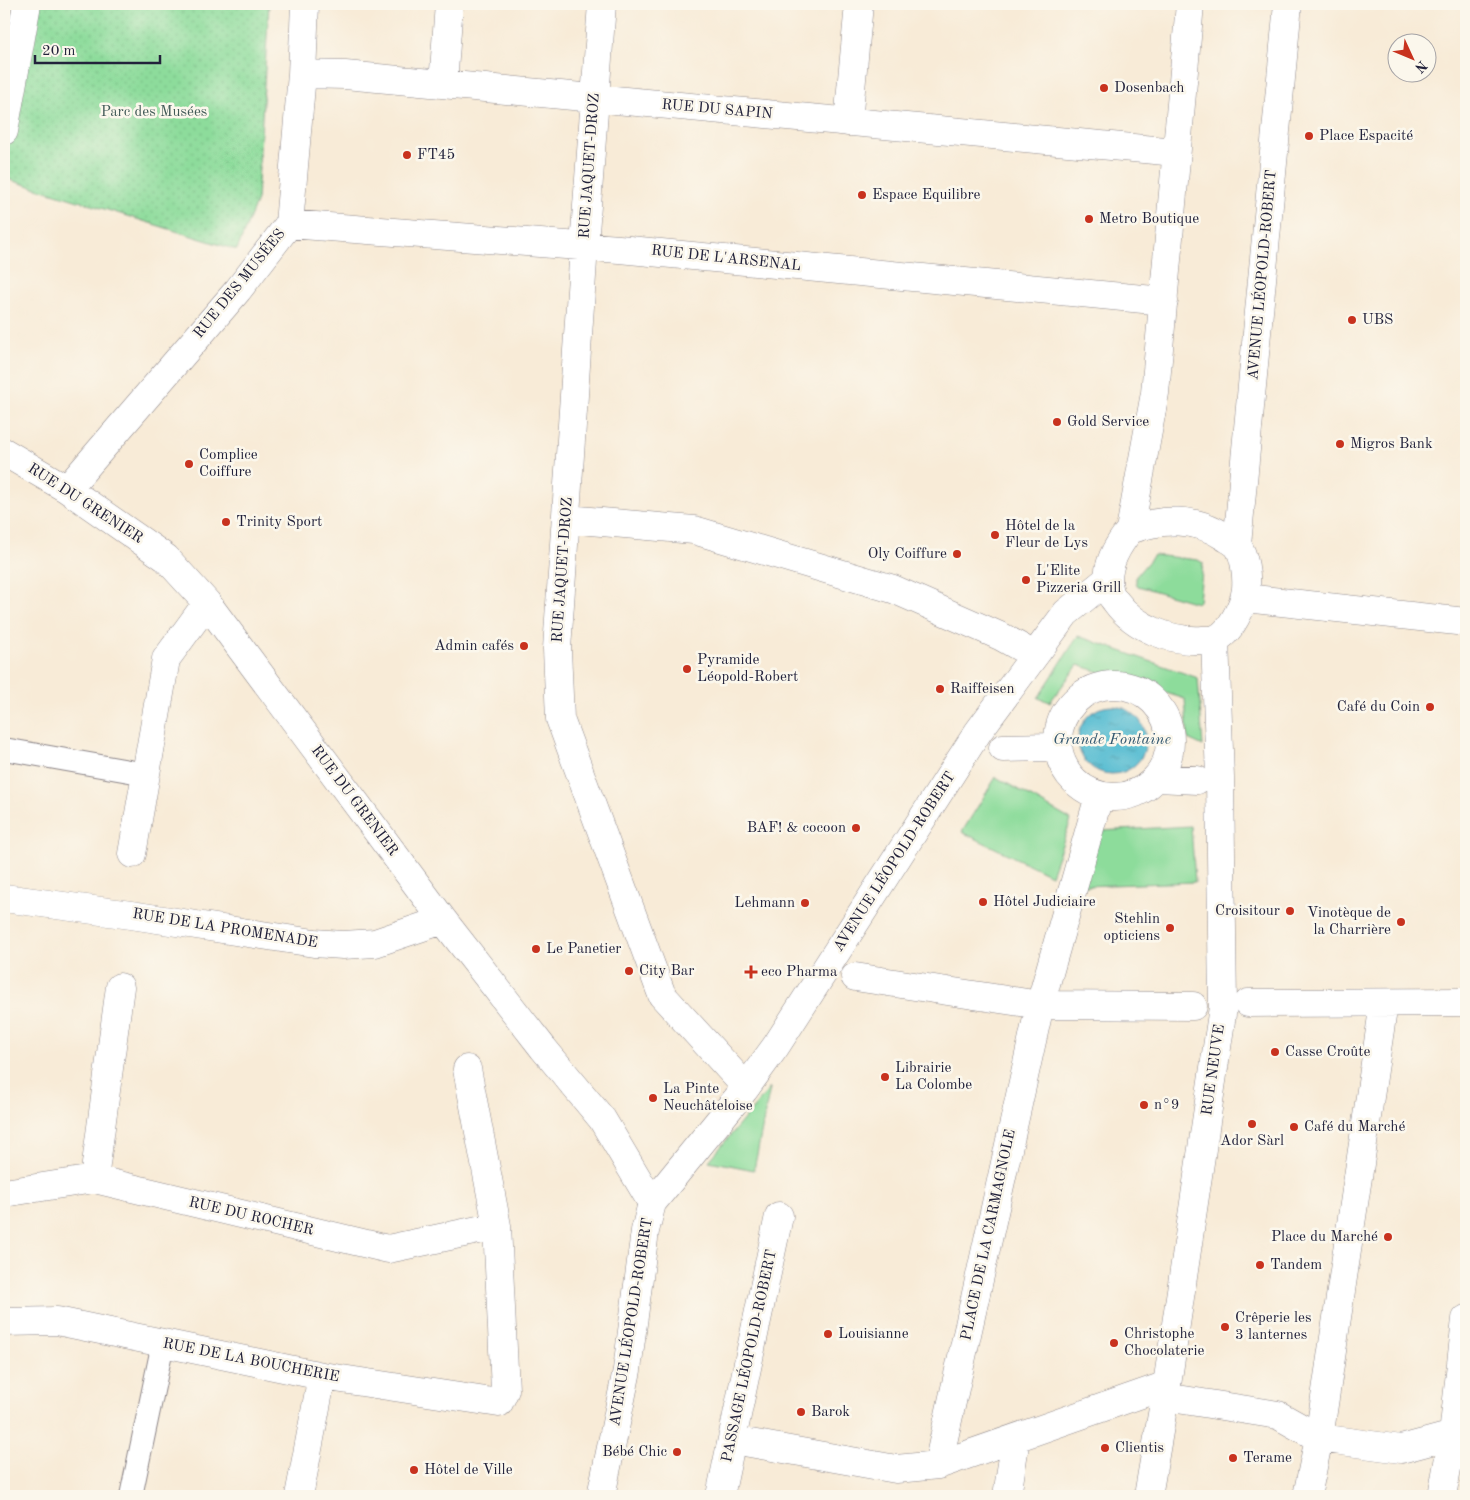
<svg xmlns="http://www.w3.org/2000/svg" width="1470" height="1500" font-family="'Old Standard TT',serif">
	<defs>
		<pattern id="park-dots" width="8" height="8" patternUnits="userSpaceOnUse" patternTransform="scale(1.25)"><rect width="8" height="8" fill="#8ddc9b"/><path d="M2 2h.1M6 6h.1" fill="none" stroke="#79bc86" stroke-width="1.8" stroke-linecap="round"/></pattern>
		<pattern id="water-ripples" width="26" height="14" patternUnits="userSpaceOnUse" patternTransform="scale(1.25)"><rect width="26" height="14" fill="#54bcd1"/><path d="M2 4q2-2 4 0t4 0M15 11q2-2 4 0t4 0" fill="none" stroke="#4598ab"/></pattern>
	</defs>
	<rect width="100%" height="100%" fill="#fbf7ec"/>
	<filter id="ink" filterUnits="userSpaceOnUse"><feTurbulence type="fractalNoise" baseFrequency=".02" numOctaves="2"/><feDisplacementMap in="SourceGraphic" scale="10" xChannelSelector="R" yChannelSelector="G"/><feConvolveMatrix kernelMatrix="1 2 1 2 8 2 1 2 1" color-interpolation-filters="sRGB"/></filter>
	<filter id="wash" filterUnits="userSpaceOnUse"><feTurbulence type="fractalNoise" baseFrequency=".0096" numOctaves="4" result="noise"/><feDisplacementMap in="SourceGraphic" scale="20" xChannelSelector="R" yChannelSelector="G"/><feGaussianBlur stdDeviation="1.12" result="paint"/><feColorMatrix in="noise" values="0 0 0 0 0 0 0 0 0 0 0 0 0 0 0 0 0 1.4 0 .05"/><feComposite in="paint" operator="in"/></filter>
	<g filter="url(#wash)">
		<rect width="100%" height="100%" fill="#f8ebd7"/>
		<path fill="#8ddc9b" stroke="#587f6b" d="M 1154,555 L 1198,560 L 1203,563 L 1199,601 L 1197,603 L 1138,586 L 1136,583 L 1136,576 Z
			M 1078,636 L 1198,678 L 1203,746 L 1188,739 L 1185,699 L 1078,665 L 1050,702 L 1038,698 Z
			M 996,777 L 1071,820 L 1051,875 L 962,832 Z
			M 1191,826 L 1195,882 L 1083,886 L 1100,831 Z
			M 770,1088 L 754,1170 L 709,1161 Z"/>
		<path fill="url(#park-dots)" stroke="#587f6b" d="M 16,4 L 269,4 L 257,200 L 237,250 L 4,178 L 4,57 Z"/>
		<path fill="url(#water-ripples)" stroke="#3b6f86" d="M1078 740a34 34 0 1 1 68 0a34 34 0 1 1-68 0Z"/>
	</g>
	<g filter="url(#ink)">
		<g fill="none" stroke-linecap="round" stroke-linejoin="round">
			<defs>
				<path id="lane" d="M 4,749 L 146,774
					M 131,1496 L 163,1343"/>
				<path id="street" d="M 602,4 L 584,246 L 557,649 L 560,719 L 662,995 L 746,1087
					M 302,74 L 345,75 L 1176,152
					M 443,84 L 449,4
					M 848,122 L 859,4
					M 4,131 L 27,4
					M 289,224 L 619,249 L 1164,301
					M 4,452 L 67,489 L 166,558 L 207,603 L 443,920 L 543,1048 L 602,1119 L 652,1203
					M 67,489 L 238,290 L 289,224 L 302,74 L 305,4
					M 567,519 L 694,530 L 893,589 L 1002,637 L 1034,655
					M 1245,598 L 1466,622
					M1058 741a56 56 0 1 1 112 0a56 56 0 1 1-112 0Z
					M 1003,748 L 1057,747
					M 1158,778 L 1197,780
					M 132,854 L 166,659 L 207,603
					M 4,898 L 131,915 L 314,943 L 343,945 L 375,943 L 443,920
					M 855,977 L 1040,1005 L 1193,1006
					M 1248,1003 L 1466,1002
					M 94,1179 L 120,987
					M 4,1193 L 94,1179 L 388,1249 L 497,1226
					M 4,1322 L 57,1321 L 322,1376 L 499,1403 L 505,1390 L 497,1226 L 467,1069
					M 1165,1397 L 1278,1415 L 1319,1438 L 1401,1449 L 1453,1435 L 1466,1436
					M 733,1440 L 896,1469 L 938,1465 L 1167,1385
					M 938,1465 L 1040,1005 L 1099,796
					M 299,1496 L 322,1376
					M 720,1496 L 779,1216
					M 1007,1496 L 1016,1438
					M 1307,1496 L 1319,1438 L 1384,1003
					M 1442,1496 L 1453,1435 L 1466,1319"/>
				<path id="primary" d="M 1130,530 C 1161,518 1196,517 1225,537 C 1228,539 1234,542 1237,545 C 1245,555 1247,577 1246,589 C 1244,605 1230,634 1215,639 C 1212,640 1206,640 1203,640 C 1171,642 1135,628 1116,602 C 1114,599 1111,596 1110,593 C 1103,569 1116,547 1130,530 L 1155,393 L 1190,4
					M 1237,545 L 1288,4
					M 601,1496 L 627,1370 L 645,1231 L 652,1203 L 744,1090 L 776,1046 L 978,732 L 1066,613 L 1108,579
					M 1148,1496 L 1167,1385 L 1223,1007 L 1220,778 L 1215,639"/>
			</defs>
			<use href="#lane" stroke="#8d8689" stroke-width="24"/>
			<use href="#street" stroke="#8d8689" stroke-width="29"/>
			<use href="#primary" stroke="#8d8689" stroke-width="29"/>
			<use href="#lane" stroke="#fff" stroke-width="22"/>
			<use href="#street" stroke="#fff" stroke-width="28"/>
			<use href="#primary" stroke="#fff" stroke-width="28"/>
		</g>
	</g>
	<g fill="#c8321e" stroke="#fbf7ec" stroke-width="2">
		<circle cx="1104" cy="88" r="5"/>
		<circle cx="1309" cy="136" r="5"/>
		<circle cx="407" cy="155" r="5"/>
		<circle cx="862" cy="195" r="5"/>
		<circle cx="1089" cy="219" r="5"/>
		<circle cx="1352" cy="320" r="5"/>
		<circle cx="1057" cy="422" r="5"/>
		<circle cx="1340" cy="444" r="5"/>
		<circle cx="189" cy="464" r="5"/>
		<circle cx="226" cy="522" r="5"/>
		<circle cx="995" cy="535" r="5"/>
		<circle cx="957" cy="554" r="5"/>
		<circle cx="1026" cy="580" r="5"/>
		<circle cx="524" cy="646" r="5"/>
		<circle cx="687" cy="669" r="5"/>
		<circle cx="940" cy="689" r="5"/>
		<circle cx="1430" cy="707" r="5"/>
		<circle cx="856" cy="828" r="5"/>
		<circle cx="983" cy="902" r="5"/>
		<circle cx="805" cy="903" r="5"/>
		<circle cx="1290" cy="911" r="5"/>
		<circle cx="1401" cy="922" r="5"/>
		<circle cx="1170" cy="928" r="5"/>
		<circle cx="536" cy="949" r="5"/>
		<circle cx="629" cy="971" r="5"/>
		<path d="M748.5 964.5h5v5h5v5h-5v5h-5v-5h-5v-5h5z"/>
		<circle cx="1275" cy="1052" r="5"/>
		<circle cx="885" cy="1077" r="5"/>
		<circle cx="653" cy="1098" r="5"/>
		<circle cx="1144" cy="1105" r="5"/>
		<circle cx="1252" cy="1124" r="5"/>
		<circle cx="1294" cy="1127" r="5"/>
		<circle cx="1388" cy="1237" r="5"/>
		<circle cx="1260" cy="1265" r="5"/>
		<circle cx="1225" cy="1327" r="5"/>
		<circle cx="828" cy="1334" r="5"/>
		<circle cx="1114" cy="1343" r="5"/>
		<circle cx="801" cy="1412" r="5"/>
		<circle cx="1105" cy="1448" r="5"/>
		<circle cx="677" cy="1452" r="5"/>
		<circle cx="1233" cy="1458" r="5"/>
		<circle cx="414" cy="1470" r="5"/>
	</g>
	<g text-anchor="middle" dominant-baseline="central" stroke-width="5" stroke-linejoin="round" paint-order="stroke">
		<g font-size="15" fill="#22223b" stroke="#fbf7ec" text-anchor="start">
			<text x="1114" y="88">Dosenbach</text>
			<text x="1319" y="136">Place Espacité</text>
			<text x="417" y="155">FT45</text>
			<text x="872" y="195">Espace Equilibre</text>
			<text x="1099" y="219">Metro Boutique</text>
			<text x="1362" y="320">UBS</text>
			<text x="1067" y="422">Gold Service</text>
			<text x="1350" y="444">Migros Bank</text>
			<text x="199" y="455">Complice<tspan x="199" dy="17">Coiffure</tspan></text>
			<text x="236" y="522">Trinity Sport</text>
			<text x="1005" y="526">Hôtel de la<tspan x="1005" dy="17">Fleur de Lys</tspan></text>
			<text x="947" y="554" text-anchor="end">Oly Coiffure</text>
			<text x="1036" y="571">L'Elite<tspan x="1036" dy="17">Pizzeria Grill</tspan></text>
			<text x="514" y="646" text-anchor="end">Admin cafés</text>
			<text x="697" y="660">Pyramide<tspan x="697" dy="17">Léopold-Robert</tspan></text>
			<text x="950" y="689">Raiffeisen</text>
			<text x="1420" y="707" text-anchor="end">Café du Coin</text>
			<text x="846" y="828" text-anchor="end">BAF! &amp; cocoon</text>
			<text x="993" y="902">Hôtel Judiciaire</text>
			<text x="795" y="903" text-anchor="end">Lehmann</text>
			<text x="1280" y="911" text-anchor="end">Croisitour</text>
			<text x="1391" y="913" text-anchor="end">Vinotèque de<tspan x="1391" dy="17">la Charrière</tspan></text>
			<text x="1160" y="919" text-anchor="end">Stehlin<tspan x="1160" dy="17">opticiens</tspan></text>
			<text x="546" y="949">Le Panetier</text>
			<text x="639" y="971">City Bar</text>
			<text x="761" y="972">eco Pharma</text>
			<text x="1285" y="1052">Casse Croûte</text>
			<text x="895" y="1068">Librairie<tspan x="895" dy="17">La Colombe</tspan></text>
			<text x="663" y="1089">La Pinte<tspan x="663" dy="17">Neuchâteloise</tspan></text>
			<text x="1154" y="1105">n°9</text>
			<text x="1304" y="1127">Café du Marché</text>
			<text x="1252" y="1141" text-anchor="middle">Ador Sàrl</text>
			<text x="1378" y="1237" text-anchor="end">Place du Marché</text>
			<text x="1270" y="1265">Tandem</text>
			<text x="1235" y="1318">Crêperie les<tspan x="1235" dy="17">3 lanternes</tspan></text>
			<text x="838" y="1334">Louisianne</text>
			<text x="1124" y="1334">Christophe<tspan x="1124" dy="17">Chocolaterie</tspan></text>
			<text x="811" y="1412">Barok</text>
			<text x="1115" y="1448">Clientis</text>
			<text x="667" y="1452" text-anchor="end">Bébé Chic</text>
			<text x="1243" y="1458">Terame</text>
			<text x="424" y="1470">Hôtel de Ville</text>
		</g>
		<g font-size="15" fill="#22223b" stroke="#fbf7ec">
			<text transform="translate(717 110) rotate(5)">RUE DU SAPIN</text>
			<text transform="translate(590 166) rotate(-86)">RUE JAQUET-DROZ</text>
			<text transform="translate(726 259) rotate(6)">RUE DE L'ARSENAL</text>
			<text transform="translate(1263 275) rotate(-85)">AVENUE LÉOPOLD-ROBERT</text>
			<text transform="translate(240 284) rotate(-51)">RUE DES MUSÉES</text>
			<text transform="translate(85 504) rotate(33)">RUE DU GRENIER</text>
			<text transform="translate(563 570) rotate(-86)">RUE JAQUET-DROZ</text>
			<text transform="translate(354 801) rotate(53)">RUE DU GRENIER</text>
			<text transform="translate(895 862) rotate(-57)">AVENUE LÉOPOLD-ROBERT</text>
			<text transform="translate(225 929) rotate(9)">RUE DE LA PROMENADE</text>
			<text transform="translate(1214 1070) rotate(-82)">RUE NEUVE</text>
			<text transform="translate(251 1217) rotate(13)">RUE DU ROCHER</text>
			<text transform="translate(989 1235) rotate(-78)">PLACE DE LA CARMAGNOLE</text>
			<text transform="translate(632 1322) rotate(-81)">AVENUE LÉOPOLD-ROBERT</text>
			<text transform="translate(750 1356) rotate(-78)">PASSAGE LÉOPOLD-ROBERT</text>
			<text transform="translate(251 1361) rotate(11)">RUE DE LA BOUCHERIE</text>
		</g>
		<g font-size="15" fill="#425a58" stroke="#fbf7ec">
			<text x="154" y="112">Parc des Musées</text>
		</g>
		<g font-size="16" font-style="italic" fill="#345870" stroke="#fbf7ec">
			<text x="1112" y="740">Grande Fontaine</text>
		</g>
	</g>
	<rect width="1470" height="1500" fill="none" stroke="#fbf7ec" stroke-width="20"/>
	<g transform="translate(1412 58) rotate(134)"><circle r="24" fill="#fbf7ec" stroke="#a4a2a5"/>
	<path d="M0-4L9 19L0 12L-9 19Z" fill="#c8321e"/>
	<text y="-8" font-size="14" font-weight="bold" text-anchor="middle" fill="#22223b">N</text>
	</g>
	<path d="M35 55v8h125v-8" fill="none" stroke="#22223b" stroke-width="2.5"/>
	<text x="42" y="55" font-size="15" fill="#22223b" stroke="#fbf7ec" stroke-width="4" paint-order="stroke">20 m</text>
</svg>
